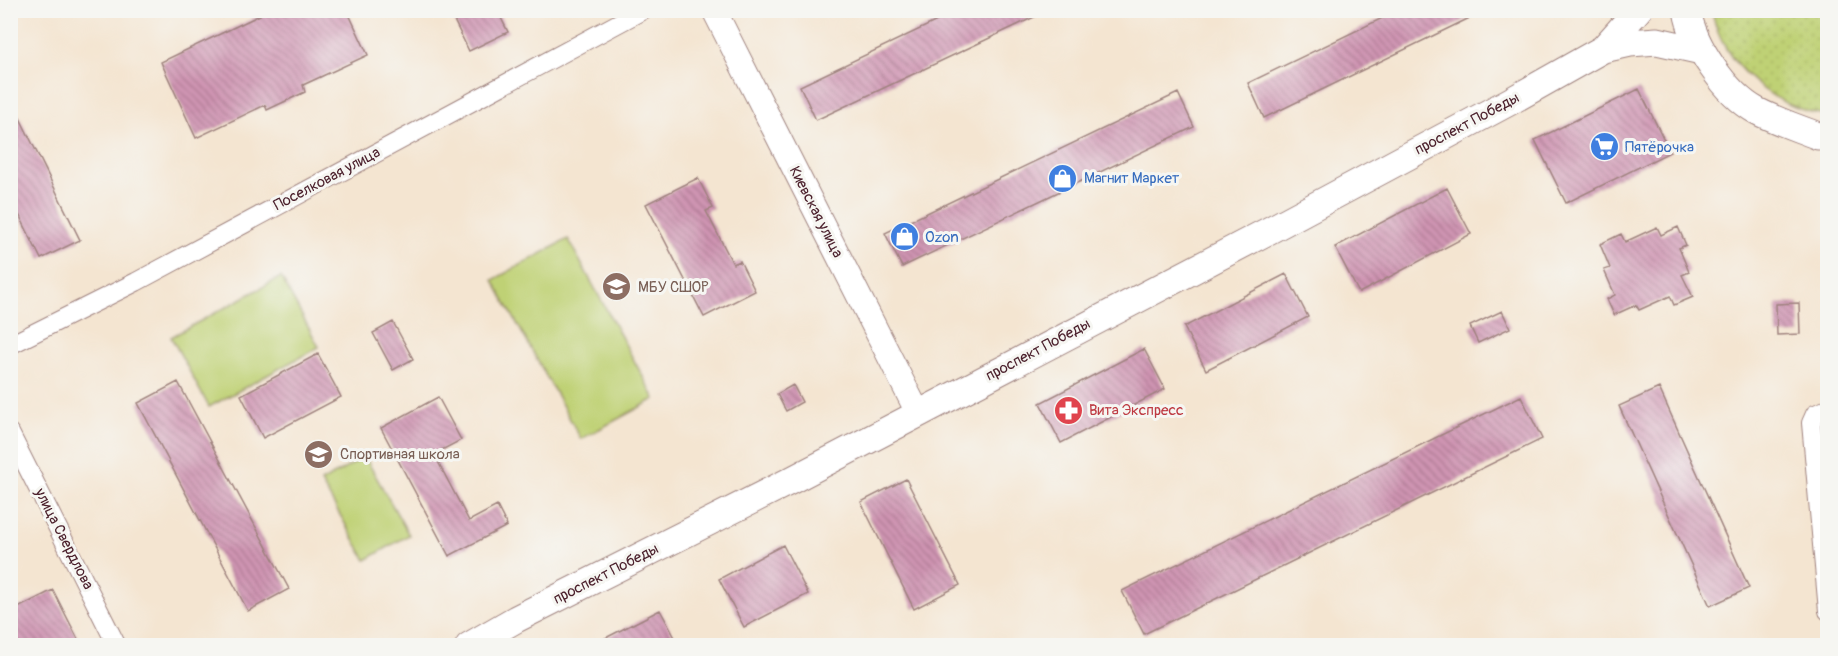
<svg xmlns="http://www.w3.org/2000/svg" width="1838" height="656" font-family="Pangolin,sans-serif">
	<defs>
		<pattern id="grass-dots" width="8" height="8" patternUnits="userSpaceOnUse" patternTransform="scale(1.5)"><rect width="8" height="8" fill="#bfd174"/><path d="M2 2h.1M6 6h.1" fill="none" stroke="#a6b365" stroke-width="1.8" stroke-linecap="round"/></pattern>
		<pattern id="building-back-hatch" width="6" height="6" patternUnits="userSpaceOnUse" patternTransform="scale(1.5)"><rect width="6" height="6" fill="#cf94b2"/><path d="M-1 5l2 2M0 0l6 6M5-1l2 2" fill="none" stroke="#aa7891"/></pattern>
	</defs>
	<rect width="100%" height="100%" fill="#f6f6f2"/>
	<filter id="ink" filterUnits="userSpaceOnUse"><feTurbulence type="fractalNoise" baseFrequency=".0167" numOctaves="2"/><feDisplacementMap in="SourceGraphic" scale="12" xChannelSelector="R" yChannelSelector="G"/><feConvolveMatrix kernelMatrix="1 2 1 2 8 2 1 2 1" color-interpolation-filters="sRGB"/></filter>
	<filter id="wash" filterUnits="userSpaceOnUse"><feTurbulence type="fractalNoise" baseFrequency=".008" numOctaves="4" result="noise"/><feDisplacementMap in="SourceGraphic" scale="24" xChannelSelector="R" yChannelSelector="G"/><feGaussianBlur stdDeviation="1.35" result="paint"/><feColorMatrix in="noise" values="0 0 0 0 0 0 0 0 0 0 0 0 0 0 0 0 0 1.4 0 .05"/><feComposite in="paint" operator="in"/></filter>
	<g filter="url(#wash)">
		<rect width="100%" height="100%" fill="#f4e5d1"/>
		<path fill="url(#grass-dots)" stroke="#847850" stroke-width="1.5" d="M 1712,11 L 1827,11 L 1827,115 C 1774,109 1722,65 1712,11 Z"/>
		<path fill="#bfd174" stroke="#847850" stroke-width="1.5" d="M 568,239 L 655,399 L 581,439 L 493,280 Z
			M 281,277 L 319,347 L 209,407 L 171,337 Z
			M 365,457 L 409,535 L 366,560 L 321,482 Z"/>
		<g id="blocks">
			<path fill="url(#building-back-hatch)" d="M 258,10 L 347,10 L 368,55 L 303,85 L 305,92 L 267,110 L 265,105 L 196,138 L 161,62 L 260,15 Z
				M 449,10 L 497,10 L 508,32 L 469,51 Z
				M 960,10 L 1049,10 L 816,120 L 800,86 Z
				M 1399,10 L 1486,10 L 1264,118 L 1248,83 Z
				M 1639,89 L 1670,152 L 1566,203 L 1535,140 Z
				M 1178,93 L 1194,127 L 902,267 L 885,233 Z
				M 10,98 L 80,240 L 41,259 L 10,196 Z
				M 698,178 L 713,208 L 706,211 L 733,264 L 740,261 L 755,291 L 704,317 L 646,204 Z
				M 1447,188 L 1471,234 L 1359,293 L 1335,247 Z
				M 1657,227 L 1661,235 L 1678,227 L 1686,245 L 1679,248 L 1689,272 L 1682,275 L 1693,297 L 1674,305 L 1670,296 L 1639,310 L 1636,305 L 1614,315 L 1607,299 L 1615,295 L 1604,270 L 1610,268 L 1600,244 L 1621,234 L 1625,242 Z
				M 1286,274 L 1308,317 L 1206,370 L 1184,327 Z
				M 1799,303 L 1800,334 L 1777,335 L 1776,304 Z
				M 1502,311 L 1510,328 L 1478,343 L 1470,326 Z
				M 393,322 L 413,359 L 393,370 L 373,333 Z
				M 1144,349 L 1165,389 L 1061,443 L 1040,403 Z
				M 318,354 L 341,397 L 263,438 L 241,395 Z
				M 178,382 L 289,589 L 248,611 L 138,403 Z
				M 793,385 L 802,402 L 786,411 L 777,394 Z
				M 1659,388 L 1749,588 L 1710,606 L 1619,406 Z
				M 1521,396 L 1542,439 L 1144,634 L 1122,591 Z
				M 438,397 L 461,440 L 434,454 L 469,521 L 497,506 L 507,526 L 449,556 L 381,428 Z
				M 906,479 L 960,585 L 914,609 L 861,502 Z
				M 783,545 L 808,594 L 744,627 L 719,579 Z
				M 53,590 L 81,645 L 19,645 L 10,629 L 10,612 Z
				M 660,610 L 679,645 L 592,645 Z"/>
		</g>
	</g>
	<g filter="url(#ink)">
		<use href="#blocks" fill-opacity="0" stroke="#9f827e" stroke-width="1.5"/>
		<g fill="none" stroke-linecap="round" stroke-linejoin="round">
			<defs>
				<path id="street" d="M 10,345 L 136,282 L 643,10
					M 1828,409 L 1815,414 L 1811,423 L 1828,611
					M 10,433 L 117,646"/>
				<path id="secondary" d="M 714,10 L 918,413"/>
				<path id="primary" d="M 1687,10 C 1693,46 1726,94 1757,111 C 1776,121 1798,128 1818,136 L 1828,136
					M 1603,49 L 1638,10
					M 469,646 L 516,619 L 790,481 L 1270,230 L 1509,102 L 1603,49 L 1630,43 L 1657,41 L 1702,51"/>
			</defs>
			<use href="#street" stroke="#9f827e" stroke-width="20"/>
			<use href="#secondary" stroke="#9f827e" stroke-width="26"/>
			<use href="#primary" stroke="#9f827e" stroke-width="29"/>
			<use href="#street" stroke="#fff" stroke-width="18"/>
			<use href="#secondary" stroke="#fff" stroke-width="24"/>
			<use href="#primary" stroke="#fff" stroke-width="27"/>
		</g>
	</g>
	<defs>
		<symbol id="supermarket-disc" viewBox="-11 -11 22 22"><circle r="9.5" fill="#3f7fe0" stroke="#f6f6f2"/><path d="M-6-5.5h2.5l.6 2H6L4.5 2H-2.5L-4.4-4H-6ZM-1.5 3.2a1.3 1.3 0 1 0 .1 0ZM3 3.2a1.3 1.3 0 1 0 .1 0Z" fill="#fff"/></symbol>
		<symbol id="shop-disc" viewBox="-11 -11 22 22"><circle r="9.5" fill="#3f7fe0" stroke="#f6f6f2"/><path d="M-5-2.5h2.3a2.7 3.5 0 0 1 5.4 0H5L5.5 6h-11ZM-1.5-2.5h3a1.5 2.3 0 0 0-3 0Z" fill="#fff"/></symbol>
		<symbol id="school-disc" viewBox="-11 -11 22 22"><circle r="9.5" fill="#8d6e63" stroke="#f6f6f2"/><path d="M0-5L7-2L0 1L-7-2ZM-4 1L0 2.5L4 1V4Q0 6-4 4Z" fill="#fff"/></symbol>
		<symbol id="pharmacy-disc" viewBox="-11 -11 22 22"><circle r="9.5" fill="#e0444e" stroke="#f6f6f2"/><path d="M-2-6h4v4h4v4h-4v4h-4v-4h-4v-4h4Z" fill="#fff"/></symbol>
	</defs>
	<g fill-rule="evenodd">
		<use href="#supermarket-disc" x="1588" y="130" width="33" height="33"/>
		<use href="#shop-disc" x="1046" y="162" width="33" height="33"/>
		<use href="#shop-disc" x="888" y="220" width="33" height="33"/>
		<use href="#school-disc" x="600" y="270" width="33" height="33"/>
		<use href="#pharmacy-disc" x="1052" y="394" width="33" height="33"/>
		<use href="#school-disc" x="302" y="438" width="33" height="33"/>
	</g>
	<g text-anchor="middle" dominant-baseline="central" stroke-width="6" stroke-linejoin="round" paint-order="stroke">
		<g font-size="15" fill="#4a1f2b" stroke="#f6f6f2">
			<text transform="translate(1467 124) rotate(-28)">проспект Победы</text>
			<text transform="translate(327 179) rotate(-28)">Поселковая улица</text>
			<text transform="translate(816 212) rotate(63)">Киевская улица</text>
			<text transform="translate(1038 350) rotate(-28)">проспект Победы</text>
			<text transform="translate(64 539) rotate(63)">улица Свердлова</text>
			<text transform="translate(606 574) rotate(-27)">проспект Победы</text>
		</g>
		<g font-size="15" fill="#366cbe" stroke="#f6f6f2" text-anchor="start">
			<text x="1625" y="147">Пятёрочка</text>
			<text x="1084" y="178">Магнит Маркет</text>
			<text x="925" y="237">Ozon</text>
		</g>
		<g font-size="15" fill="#785e54" stroke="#f6f6f2" text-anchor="start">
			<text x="638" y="287">МБУ СШОР</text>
			<text x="340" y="454">Спортивная школа</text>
		</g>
		<g font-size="15" fill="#be3a42" stroke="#f6f6f2" text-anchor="start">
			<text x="1089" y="410">Вита Экспресс</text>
		</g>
	</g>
	<rect width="1838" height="656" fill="none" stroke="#f6f6f2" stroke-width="36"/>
</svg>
